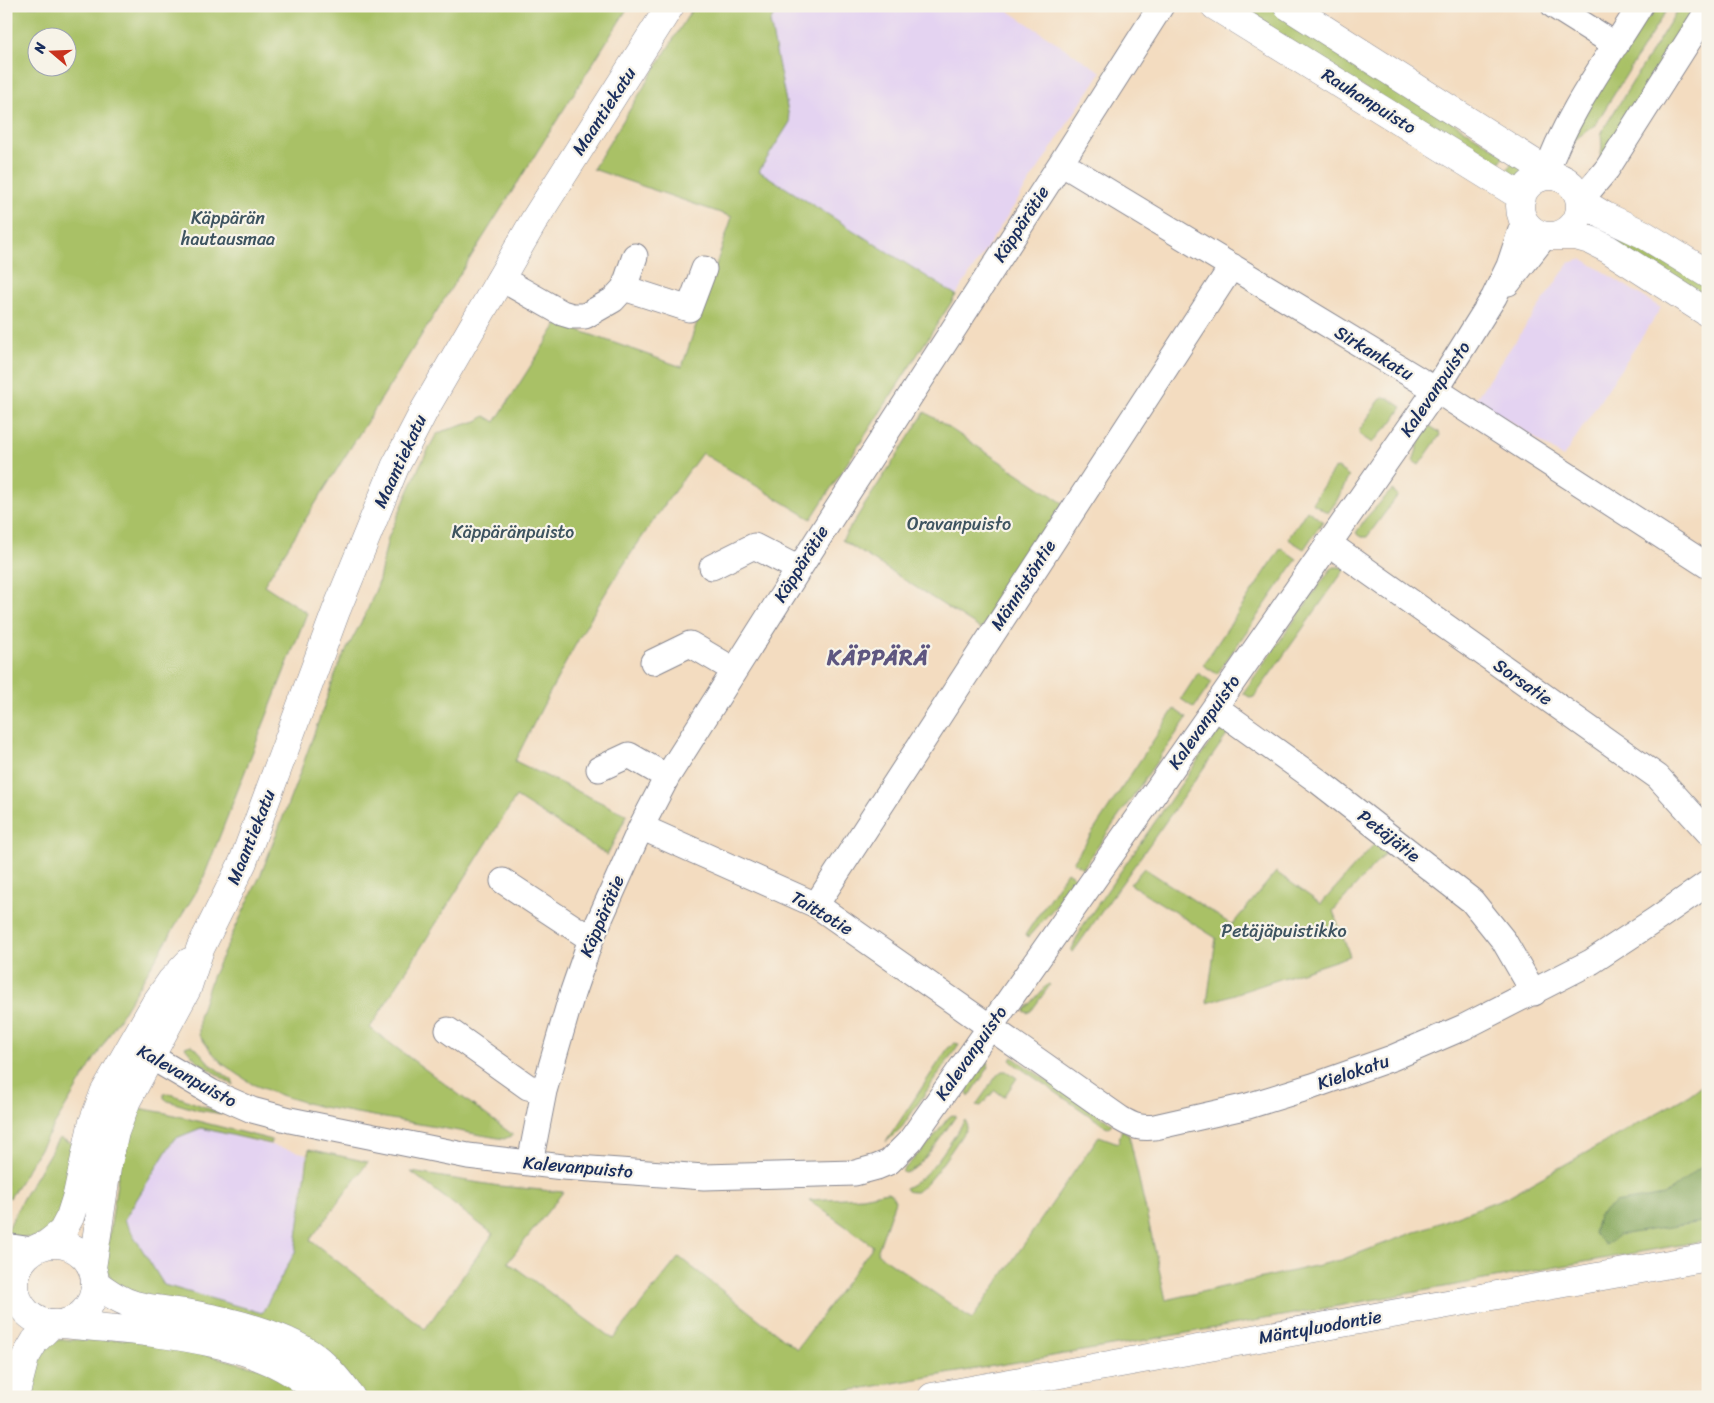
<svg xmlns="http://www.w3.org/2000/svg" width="1714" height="1403" font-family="Sriracha,sans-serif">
	<rect width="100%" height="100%" fill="#f7f3e8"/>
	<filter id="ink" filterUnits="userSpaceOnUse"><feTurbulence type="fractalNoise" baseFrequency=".02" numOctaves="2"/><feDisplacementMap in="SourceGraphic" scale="10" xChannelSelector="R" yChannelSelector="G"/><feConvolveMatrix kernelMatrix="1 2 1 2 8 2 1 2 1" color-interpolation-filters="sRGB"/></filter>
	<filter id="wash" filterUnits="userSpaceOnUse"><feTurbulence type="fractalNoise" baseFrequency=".0096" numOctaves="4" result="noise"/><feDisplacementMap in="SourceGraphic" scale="20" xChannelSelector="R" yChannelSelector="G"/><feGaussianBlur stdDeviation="1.12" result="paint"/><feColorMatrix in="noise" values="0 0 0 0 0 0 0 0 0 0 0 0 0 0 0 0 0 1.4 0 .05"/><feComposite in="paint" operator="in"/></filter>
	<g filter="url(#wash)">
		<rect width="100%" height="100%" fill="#f3dcc0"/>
		<path fill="#e4d3f1" d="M 779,6 L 1001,6 L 1101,72 L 956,295 L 759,171 L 790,122 L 770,22 Z
			M 1583,259 L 1661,308 L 1563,457 L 1476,398 L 1569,263 Z
			M 201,1128 L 307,1154 L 295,1252 L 262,1314 L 164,1285 L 124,1220 L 174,1138 Z"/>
		<path fill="#a9c166" stroke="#627862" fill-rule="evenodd" d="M 6,6 L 629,6 L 264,585 L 307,613 L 201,884 L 10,1198 L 6,1196 ZM 38,38 L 68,38 L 68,68 L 38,68 Z
			M 694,6 L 779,6 L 770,22 L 790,122 L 759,171 L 956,295 L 811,519 L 702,453 C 664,505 626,558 593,614 C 565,662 540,711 515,761 L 627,815 L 607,855 L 516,797 L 370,1028 L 513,1135 L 504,1139 L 317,1106 L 283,1096 L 252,1084 L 223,1064 L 211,1051 L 199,1035 L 199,1017 L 212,977 L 261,874 L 298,778 L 339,664 L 367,611 L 378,584 L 388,538 L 420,465 L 436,435 L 443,431 L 477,421 L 485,416 L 495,422 L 558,323 L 682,367 L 732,217 L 593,169 Z
			M 1234,6 L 1268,6 L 1505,155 L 1495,170 Z
			M 1649,6 L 1669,6 L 1595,125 L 1577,138 L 1563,158 L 1570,135 Z
			M 1680,6 L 1700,6 L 1600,161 L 1602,147 L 1601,133 Z
			M 1513,160 L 1530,175 L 1524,182 L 1504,176 Z
			M 1604,225 L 1708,283 L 1708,304 L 1597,236 Z
			M 1383,397 L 1388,398 L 1402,407 L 1393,421 L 1372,443 L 1360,435 L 1359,431 L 1379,401 Z
			M 925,412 L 1063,503 L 981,629 L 842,540 Z
			M 1430,426 L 1439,432 L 1440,435 L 1419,465 L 1413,461 L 1420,440 Z
			M 1338,468 L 1349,476 L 1336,502 L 1328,513 L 1312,503 L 1334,469 Z
			M 1392,490 L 1398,495 L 1367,537 L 1362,537 L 1356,533 L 1365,519 Z
			M 1307,510 L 1323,521 L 1304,549 L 1288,539 Z
			M 1281,548 L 1297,559 L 1217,674 L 1203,665 Z
			M 1334,567 L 1340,567 L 1345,569 L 1254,697 L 1251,698 L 1243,693 L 1330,570 Z
			M 1198,673 L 1212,682 L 1194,708 L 1181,699 Z
			M 1174,709 L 1187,718 L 1083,868 L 1073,862 Z
			M 1225,730 L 1230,731 L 1073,952 L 1071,951 L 1082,927 L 1214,737 L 1219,732 Z
			M 1376,842 L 1388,850 L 1333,911 L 1350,956 L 1207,1003 L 1216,938 L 1130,884 L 1144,868 L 1232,925 L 1276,872 L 1321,904 Z
			M 1067,872 L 1076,878 L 1061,900 L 1028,937 L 1025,935 Z
			M 1048,984 L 1050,985 L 1032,1010 L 1028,1013 L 1024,1011 Z
			M 955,1043 L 959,1044 L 902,1127 L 886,1142 L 948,1048 Z
			M 191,1045 L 195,1047 L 211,1065 L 233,1081 L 233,1085 L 197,1061 L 185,1047 Z
			M 1012,1057 L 1112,1124 L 1109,1127 L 1105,1126 L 1013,1063 L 1010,1060 Z
			M 987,1062 L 989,1067 L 969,1097 L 967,1093 L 968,1088 Z
			M 1002,1071 L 1006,1071 L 1017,1078 L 1004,1097 L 995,1090 L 981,1106 L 976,1105 L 998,1074 Z
			M 1708,1081 L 1708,1240 L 1153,1339 L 811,1397 L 362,1397 L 129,1294 L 112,1281 L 105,1265 L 123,1142 L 138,1108 L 166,1113 L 272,1140 L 271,1144 L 201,1128 L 174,1139 L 124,1220 L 164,1285 L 262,1313 L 295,1252 L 309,1149 L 368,1162 L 310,1240 L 425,1329 L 493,1234 L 411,1172 L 499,1186 L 563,1192 L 508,1262 L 613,1339 L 679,1257 L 797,1349 L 873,1246 L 809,1200 L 862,1197 L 887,1192 L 891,1193 L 895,1201 L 877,1253 L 972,1319 L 1099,1136 L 1118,1143 L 1122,1129 L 1129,1135 L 1166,1300 L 1341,1260 L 1507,1197 L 1689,1095 Z
			M 164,1093 L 171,1094 L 223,1114 L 197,1110 L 168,1101 L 164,1098 Z
			M 952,1115 L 956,1116 C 947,1128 919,1173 904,1173 L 902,1171 L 930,1142 L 948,1118 Z
			M 965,1120 L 967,1124 L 966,1129 C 957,1142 928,1188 915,1192 C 913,1192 910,1192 907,1191 L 905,1188 C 932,1176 949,1143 965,1120 Z
			M 59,1138 L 76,1145 L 60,1216 L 46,1233 L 32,1238 L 6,1237 L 6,1233 L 23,1198 Z
			M 142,1339 L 276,1372 L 309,1397 L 25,1397 L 45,1346 L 58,1340 Z"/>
		<path fill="#86a75b" stroke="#506b5c" d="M 1708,1162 L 1708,1221 L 1619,1235 L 1605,1245 L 1594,1233 L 1598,1216 L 1615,1203 L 1664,1195 Z"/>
	</g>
	<g filter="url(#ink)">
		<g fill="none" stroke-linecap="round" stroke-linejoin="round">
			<defs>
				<path id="minor" d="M 1554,6 L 1616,45
					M 1061,163 L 1436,390 L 1708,566
					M 1545,176 C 1565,116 1607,60 1640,6
					M 1580,201 L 1607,169 L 1708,10
					M 500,278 L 562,313 L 572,316 L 585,316 L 613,300 L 624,288 L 635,256
					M 1508,283 L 1545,236
					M 624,288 L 689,309 L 704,269
					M 1328,543 L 1658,777 L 1708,832
					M 712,567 L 754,546 L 799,569
					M 653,662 L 690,644 L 734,670
					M 1215,707 L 1318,781 L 1472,901 L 1504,941 L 1534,993
					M 599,769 L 629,755 L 667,777
					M 641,827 L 816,905 L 1121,1119 C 1133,1126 1141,1129 1155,1127 L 1248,1106 L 1313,1086 L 1392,1058 L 1464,1027 L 1591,962 L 1655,920 L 1708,883
					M 503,881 L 591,939
					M 816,905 L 1232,266
					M 448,1030 L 528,1087 L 544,1091
					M 133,1046 L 211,1092 L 252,1110 L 290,1120 L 468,1156 L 563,1167 L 704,1177 L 855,1173 L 877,1167 L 889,1162 L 910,1141 L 1215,707 L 1436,390 L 1494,297 L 1509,266 L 1524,221
					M 530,1163 L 544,1091 L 572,994 L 591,939 L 641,827 L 667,777 L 830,520 L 1061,163 L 1161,6
					M 6,1246 L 32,1250
					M 6,1278 L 14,1283"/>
				<path id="major" d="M 1215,6 L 1522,197
					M 1288,6 L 1534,163 L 1545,176
					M1520 206a30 30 0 1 1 60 0a30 30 0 1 1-60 0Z
					M 1580,201 L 1605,216 L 1643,234 L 1708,274
					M 1554,236 L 1576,236 L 1590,240 L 1608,249 L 1708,313
					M15 1284a40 40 0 1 1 80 0a40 40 0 1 1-80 0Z
					M 47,1244 L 62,1232 L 70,1217 L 77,1195 L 92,1125 L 104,1093 L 155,1004 L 171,981 L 189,962
					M 92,1268 L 107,1168 L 115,1132 L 127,1100 L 187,989 L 200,949 L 243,862 L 336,611 L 395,467 L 425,409 L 535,219 L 670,6
					M 15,1397 L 25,1358 L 35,1341 L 51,1325"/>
				<path id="highway" d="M 95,1283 C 108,1292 120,1301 135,1305 C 155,1310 176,1311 196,1315 C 234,1322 283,1334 315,1357 C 329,1368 340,1382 351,1397
					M 63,1324 C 138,1332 268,1335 321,1397
					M 932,1397 L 1708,1257"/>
			</defs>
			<use href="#minor" stroke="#87868f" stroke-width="27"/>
			<use href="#major" stroke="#87868f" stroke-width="29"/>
			<use href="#highway" stroke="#87868f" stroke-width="29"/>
			<use href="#minor" stroke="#fff" stroke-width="25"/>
			<use href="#major" stroke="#fff" stroke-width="28"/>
			<use href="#highway" stroke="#fff" stroke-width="28"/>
		</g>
	</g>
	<g text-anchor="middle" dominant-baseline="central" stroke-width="4.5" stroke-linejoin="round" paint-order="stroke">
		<g font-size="18" fill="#1b2f5e" stroke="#f7f3e8">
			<text transform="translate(1369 101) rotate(32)">Rauhanpuisto</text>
			<text transform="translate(604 111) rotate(-57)">Maantiekatu</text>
			<text transform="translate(1021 224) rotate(-57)">Käppärätie</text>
			<text transform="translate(1374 353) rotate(31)">Sirkankatu</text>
			<text transform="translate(1435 389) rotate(-56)">Kalevanpuisto</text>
			<text transform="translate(400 461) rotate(-65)">Maantiekatu</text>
			<text transform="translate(801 564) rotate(-58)">Käppärätie</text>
			<text transform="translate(1023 585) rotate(-57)">Männistöntie</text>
			<text transform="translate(1523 682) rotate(35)">Sorsatie</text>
			<text transform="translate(1204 722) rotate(-55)">Kalevanpuisto</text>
			<text transform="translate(1389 836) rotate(38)">Petäjätie</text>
			<text transform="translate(251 837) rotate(-68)">Maantiekatu</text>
			<text transform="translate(822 913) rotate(31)">Taittotie</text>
			<text transform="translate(602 916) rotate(-67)">Käppärätie</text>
			<text transform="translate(971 1053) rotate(-55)">Kalevanpuisto</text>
			<text transform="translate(1353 1072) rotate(-19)">Kielokatu</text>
			<text transform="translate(187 1076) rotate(29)">Kalevanpuisto</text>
			<text transform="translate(578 1167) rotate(5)">Kalevanpuisto</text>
			<text transform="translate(1320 1327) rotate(-10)">Mäntyluodontie</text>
		</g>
		<g font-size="18" fill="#3e5460" stroke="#f7f3e8">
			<text x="228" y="218">Käppärän<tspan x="228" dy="21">hautausmaa</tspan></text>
			<text x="959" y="524">Oravanpuisto</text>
			<text x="513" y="532">Käppäränpuisto</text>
			<text x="1284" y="931">Petäjäpuistikko</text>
		</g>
		<g font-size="22" font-weight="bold" letter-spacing="1" fill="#5e5680" stroke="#f7f3e8">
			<text x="878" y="657">KÄPPÄRÄ</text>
		</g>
	</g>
	<rect width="1714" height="1403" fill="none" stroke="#f7f3e8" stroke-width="25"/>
	<g transform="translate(52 52) rotate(289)"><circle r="24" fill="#f7f3e8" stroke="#9fa5b1"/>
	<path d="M0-4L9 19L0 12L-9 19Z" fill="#c8321e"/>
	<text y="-8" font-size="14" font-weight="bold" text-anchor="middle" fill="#1b2f5e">N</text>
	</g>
</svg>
